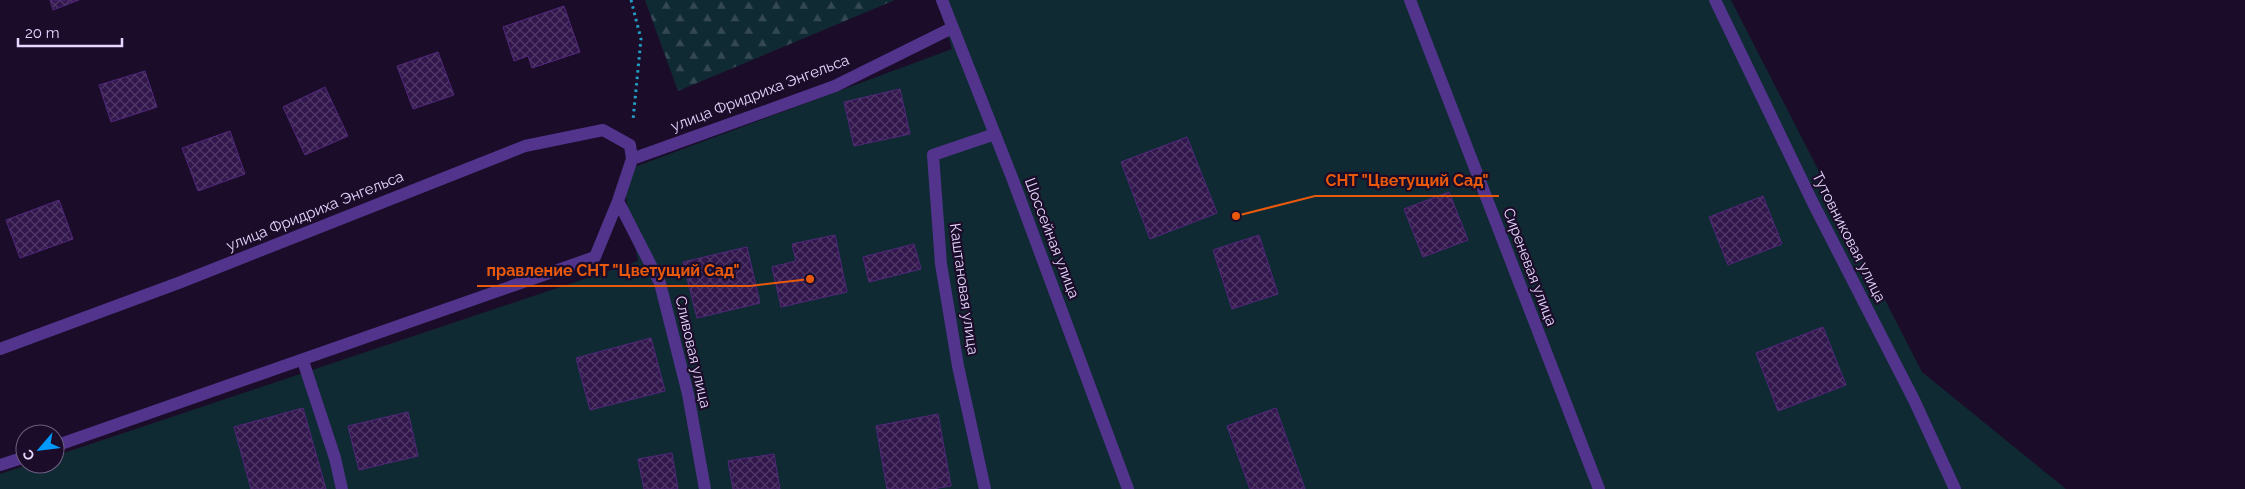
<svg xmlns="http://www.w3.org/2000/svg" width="2245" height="489" font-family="Raleway,sans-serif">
	<defs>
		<pattern id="forest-firs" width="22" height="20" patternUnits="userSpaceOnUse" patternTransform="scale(1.25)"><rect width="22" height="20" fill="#102a34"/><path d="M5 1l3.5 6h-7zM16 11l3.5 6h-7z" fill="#334852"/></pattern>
		<pattern id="building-cross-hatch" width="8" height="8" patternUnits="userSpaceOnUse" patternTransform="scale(1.25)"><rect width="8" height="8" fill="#32174c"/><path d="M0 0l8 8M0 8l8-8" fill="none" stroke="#503867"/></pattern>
	</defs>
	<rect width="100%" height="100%" fill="#1b0d29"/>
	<path fill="#102a34" d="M 937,0 L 1731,0 L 1922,372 L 2066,489 L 0,489 L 0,474 L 30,464 L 55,464 L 55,456 L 638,261 L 621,172 L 952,49 Z"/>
	<path fill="url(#forest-firs)" d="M 645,0 L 895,0 L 678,91 Z"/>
	<path fill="url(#building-cross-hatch)" stroke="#51277b" d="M 50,0 L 79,0 L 53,10 Z
		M 564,6 L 580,52 L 532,68 L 528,56 L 514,61 L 503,27 Z
		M 438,52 L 454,95 L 413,109 L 397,66 Z
		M 145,71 L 157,107 L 111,122 L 99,85 Z
		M 325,87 L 348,136 L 305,155 L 283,107 Z
		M 900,89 L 910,134 L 854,146 L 844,102 Z
		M 230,131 L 245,174 L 198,191 L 182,148 Z
		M 1187,137 L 1217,213 L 1150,239 L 1121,162 Z
		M 1449,192 L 1468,240 L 1423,257 L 1404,209 Z
		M 1763,196 L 1782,244 L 1728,265 L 1709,217 Z
		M 59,200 L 73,239 L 20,258 L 6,220 Z
		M 835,235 L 847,292 L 781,307 L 772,267 L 796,261 L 792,244 Z
		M 1259,235 L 1278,294 L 1232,309 L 1213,250 Z
		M 914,244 L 921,269 L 869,282 L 863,257 Z
		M 747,247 L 760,303 L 697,318 L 683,262 Z
		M 1823,327 L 1846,385 L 1778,411 L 1756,353 Z
		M 651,338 L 665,391 L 590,410 L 576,358 Z
		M 303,408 L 326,489 L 251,489 L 234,427 Z
		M 1276,408 L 1305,489 L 1250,489 L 1227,426 Z
		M 408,412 L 418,456 L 359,470 L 348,426 Z
		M 938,414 L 951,486 L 933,489 L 887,489 L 876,426 Z
		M 672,453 L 678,489 L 644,489 L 638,459 Z
		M 774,454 L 780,489 L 733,489 L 728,461 Z"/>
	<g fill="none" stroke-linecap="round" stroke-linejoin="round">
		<path stroke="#239ec6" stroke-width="3" stroke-dasharray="2.5 4" stroke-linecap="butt" d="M 631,0 L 641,39 L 633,120"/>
		<path stroke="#52348d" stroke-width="12" d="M 942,0 L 1013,180 L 1128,489
			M 1410,0 L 1599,489
			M 1715,0 L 1813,203 L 1914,400 L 1955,489
			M 618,201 L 660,283 L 688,394 L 705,489
			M 0,349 L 181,282 L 525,146 L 603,130 L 630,145 L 632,159
			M 303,361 L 335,458 L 342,489
			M 55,446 L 595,257 L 618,201 L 632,159 L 835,86 L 952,28
			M 0,465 L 25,457
			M 985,489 L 958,366 L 941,264 L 933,155 L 995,134"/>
	</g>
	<g text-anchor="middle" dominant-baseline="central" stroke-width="4.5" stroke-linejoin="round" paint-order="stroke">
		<g font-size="15" fill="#e7d6ff" stroke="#1b0d29">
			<text transform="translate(760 93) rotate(-21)">улица Фридриха Энгельса</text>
			<text transform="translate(315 211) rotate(-22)">улица Фридриха Энгельса</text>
			<text transform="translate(1849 237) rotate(63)">Тутовниковая улица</text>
			<text transform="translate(1052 238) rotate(69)">Шоссейная улица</text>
			<text transform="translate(1530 267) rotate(69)">Сиреневая улица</text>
			<text transform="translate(964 289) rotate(82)">Каштановая улица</text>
			<text transform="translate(693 352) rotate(77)">Сливовая улица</text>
		</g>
	</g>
	<path fill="none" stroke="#e8590c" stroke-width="2" d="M1236 216L1315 196H1499M810 279L750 286H477"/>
	<g fill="#e8590c" stroke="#1b0d29" stroke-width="2">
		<circle cx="1236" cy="216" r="5"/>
		<circle cx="810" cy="279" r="5"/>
	</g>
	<g font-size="16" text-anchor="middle" font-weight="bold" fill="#e8590c" stroke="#1b0d29" stroke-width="4.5" stroke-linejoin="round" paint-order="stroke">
		<text x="1407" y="186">СНТ "Цветущий Сад"</text>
		<text x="613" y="276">правление СНТ "Цветущий Сад"</text>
	</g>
	<g transform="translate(40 449) rotate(242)"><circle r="24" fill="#1b0d29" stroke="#6d5d7f"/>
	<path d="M0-4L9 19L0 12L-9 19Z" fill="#0299ff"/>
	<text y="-8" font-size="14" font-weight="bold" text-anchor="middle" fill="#e7d6ff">С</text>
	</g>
	<path d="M18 38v8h104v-8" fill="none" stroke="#e7d6ff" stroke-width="2.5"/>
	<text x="25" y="38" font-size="15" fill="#e7d6ff" stroke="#1b0d29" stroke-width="4" paint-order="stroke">20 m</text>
</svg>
